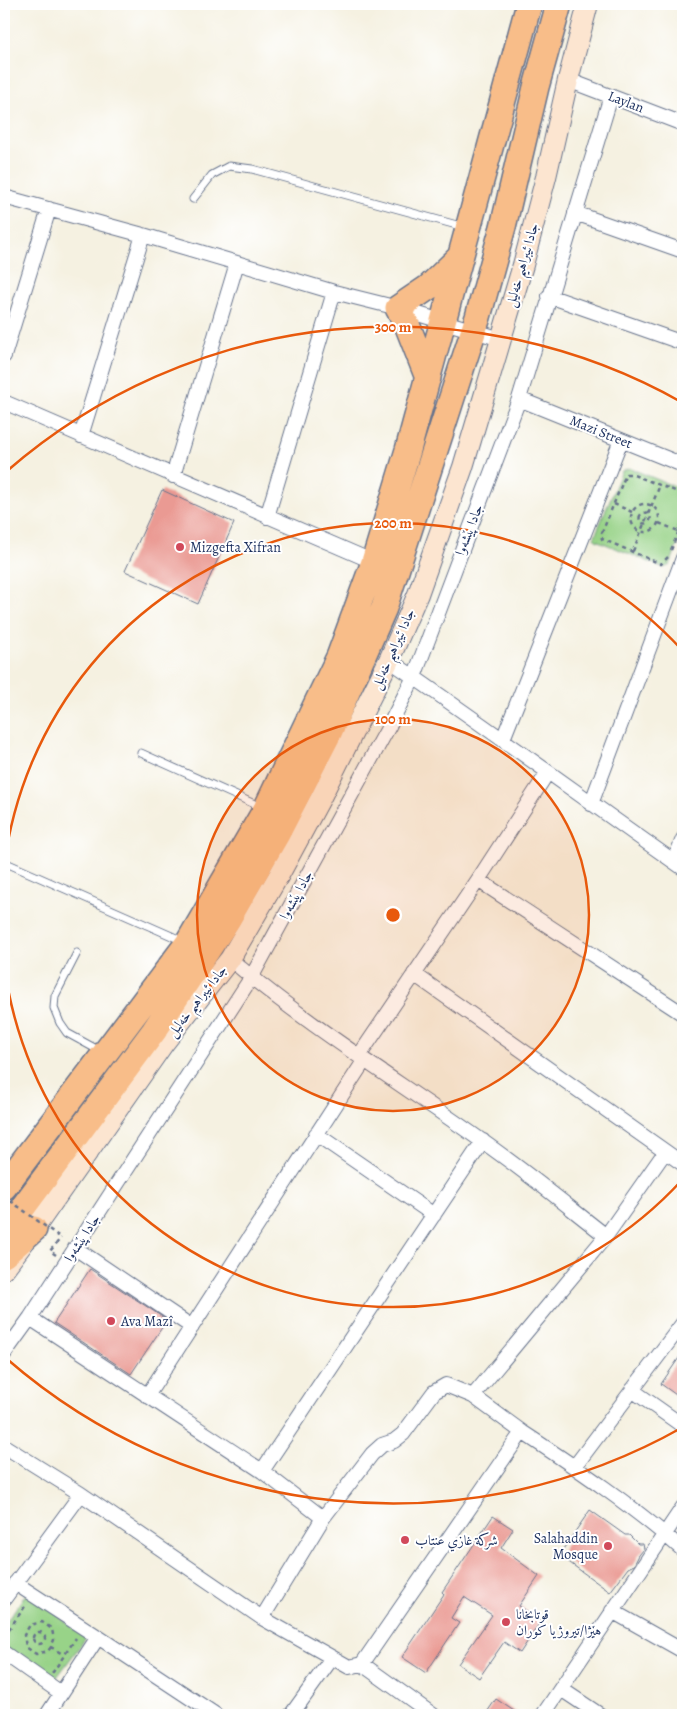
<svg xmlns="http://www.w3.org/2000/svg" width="687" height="1719" font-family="Alegreya,Amiri,serif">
	<rect width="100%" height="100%" fill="#fff"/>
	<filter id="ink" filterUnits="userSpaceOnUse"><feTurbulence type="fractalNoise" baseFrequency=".02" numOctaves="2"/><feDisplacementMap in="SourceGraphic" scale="10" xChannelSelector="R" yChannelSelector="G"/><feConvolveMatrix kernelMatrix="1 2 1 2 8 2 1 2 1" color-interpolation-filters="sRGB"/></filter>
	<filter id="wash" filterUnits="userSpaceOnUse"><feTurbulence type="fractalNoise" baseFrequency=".0096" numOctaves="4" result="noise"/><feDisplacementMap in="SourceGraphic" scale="20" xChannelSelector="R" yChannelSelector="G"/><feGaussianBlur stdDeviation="1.12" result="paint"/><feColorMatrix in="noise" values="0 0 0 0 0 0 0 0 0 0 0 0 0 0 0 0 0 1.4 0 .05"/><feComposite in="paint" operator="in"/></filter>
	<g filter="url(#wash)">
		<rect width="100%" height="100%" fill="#f5f1e1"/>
		<path fill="#98d388" stroke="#5a8173" d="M 629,468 L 683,490 L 683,530 L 670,565 L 664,568 L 596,540 L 594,538 L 622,471 Z
			M 26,1594 L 57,1615 L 86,1638 L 54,1681 L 4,1646 L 4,1625 Z"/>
		<g id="blocks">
			<path fill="#ea9a93" d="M 162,490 L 234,523 L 198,604 L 125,571 Z
				M 90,1269 L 167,1320 L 131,1374 L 54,1323 Z
				M 683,1352 L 683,1400 L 661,1384 Z
				M 590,1510 L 625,1535 L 629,1535 L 638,1544 L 643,1544 L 644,1549 L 639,1555 L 634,1565 L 628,1568 L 610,1592 L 559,1555 Z
				M 493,1516 L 513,1529 L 501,1548 L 539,1576 L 519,1606 L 541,1621 L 520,1653 L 504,1642 L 479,1678 L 458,1664 L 492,1615 L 464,1597 L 451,1618 L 459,1623 L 426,1673 L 402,1657 L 444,1594 L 442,1592 Z
				M 496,1699 L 520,1715 L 485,1715 Z"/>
		</g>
	</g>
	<g filter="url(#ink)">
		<use href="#blocks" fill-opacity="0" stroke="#67738c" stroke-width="1"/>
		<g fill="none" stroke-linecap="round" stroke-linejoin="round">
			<defs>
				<path id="lane" d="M 193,199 L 212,175 L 229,166 L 252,169 L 464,227
					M 141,753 L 261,807
					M 4,862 L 183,941
					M 77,953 L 55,996 L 54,1008 L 60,1023 L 67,1033 L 100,1051"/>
				<path id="street" d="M 568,80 L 683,124
					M 4,197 L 143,235 L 334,292 L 398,308 L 501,339
					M 575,213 L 683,251
					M 549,296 L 683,343
					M 4,356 L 49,209
					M 519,399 L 683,465
					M 4,402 L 374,562
					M 81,436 L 143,235
					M 173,476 L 237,263
					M 267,517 L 334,292
					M 389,660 C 488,728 585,799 683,868
					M 503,739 L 621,440
					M 591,804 L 683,558
					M 674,861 L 683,839
					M 478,880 L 683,1014
					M 230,959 C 309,1027 398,1081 482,1141 C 525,1171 565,1204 606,1236
					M 414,974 L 683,1164
					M 359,1056 L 478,880 L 548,772
					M 316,1134 L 434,1215
					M 75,1248 L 192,1327
					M 30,1318 L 262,1471 L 323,1518 L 372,1454 L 382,1445 L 394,1441 L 403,1434 L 434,1392 L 446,1385 L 473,1396 L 522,1432
					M 4,1354 L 30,1318 L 251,978 L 388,728 L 414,677 L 519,399 L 611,96
					M 632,1390 L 683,1426
					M 147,1396 L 364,1061
					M 473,1396 L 606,1236 L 665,1152
					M 4,1446 L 81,1494 L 4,1599
					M 575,1466 L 683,1323
					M 262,1471 L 483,1141
					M 81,1494 L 262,1618 L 349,1667 L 362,1664 L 433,1715
					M 15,1583 L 98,1637 L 47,1715
					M 612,1611 L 683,1651
					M 262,1618 L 323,1518
					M 98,1637 L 216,1715
					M 4,1653 L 61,1693
					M 362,1664 L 522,1432 C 577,1468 633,1506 683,1550
					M 561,1689 L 600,1715
					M 291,1715 L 332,1658
					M 543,1715 L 683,1507"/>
				<path id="secondary" d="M 4,1269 L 34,1229 L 164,1043 L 230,959 L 279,875 L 320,799 L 389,660 L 418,594 L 463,467 L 523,265 L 546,177 L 568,80 L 588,4"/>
				<path id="highway" d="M 428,378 L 408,327 L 398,308 L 429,287 L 459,258
					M 4,1187 L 188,943 L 266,809 L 339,657 L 374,562 L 408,450 L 529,4
					M 4,1233 L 154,1031 L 228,919 L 277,834 L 329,733 L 384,608 L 478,317 L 503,227 L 536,87 L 559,4
					M 4,1255 L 34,1229"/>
			</defs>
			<use href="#lane" stroke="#67738c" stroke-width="9"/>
			<use href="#street" stroke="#67738c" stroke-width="16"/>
			<use href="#secondary" stroke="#67738c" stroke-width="22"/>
			<use href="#highway" stroke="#67738c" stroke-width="28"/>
			<path stroke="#67738c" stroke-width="2.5" stroke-dasharray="4 4" stroke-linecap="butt" d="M631 518a14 14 0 1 1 28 0a14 14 0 1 1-28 0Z
				M 614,504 L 632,512
				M639.5 518a5.5 5.5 0 1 1 11 0a5.5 5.5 0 1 1-11 0Z
				M 659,523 L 683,533
				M 671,550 L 683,521
				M 633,551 L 660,485
				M 668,557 L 661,564 L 602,539 L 601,535 L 626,474 L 631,474 L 683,494
				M 56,1255 L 50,1251 L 61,1238
				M33 1638a6 6 0 1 1 12 0a6 6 0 1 1-12 0Z
				M 4,1636 L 26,1605
				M 51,1647 L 48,1651 L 36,1654 L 26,1647 L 24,1635 L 30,1625 L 42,1622 L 52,1629 L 54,1640 L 51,1647 L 64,1655
				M 52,1671 L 53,1672 L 76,1638"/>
			<use href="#lane" stroke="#fff" stroke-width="7"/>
			<use href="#street" stroke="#fff" stroke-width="14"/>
			<use href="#secondary" stroke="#fce5d0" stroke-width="20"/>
			<use href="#highway" stroke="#f8bd89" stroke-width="25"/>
			<path stroke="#67738c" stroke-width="2.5" stroke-dasharray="4 4" stroke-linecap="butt" d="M 4,1196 L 61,1238"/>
		</g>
	</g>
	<circle cx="393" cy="915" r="196" fill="#e8590c" fill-opacity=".12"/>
	<g fill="none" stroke="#e8590c" stroke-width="2.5">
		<circle cx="393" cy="915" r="196"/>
		<path d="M682 1180A392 392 0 0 1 4 963M4 867A392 392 0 0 1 682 650"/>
		<path d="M683 1427A588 588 0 0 1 7 1359M7 471A588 588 0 0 1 683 403"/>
	</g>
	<g fill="#d1495b" stroke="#fff" stroke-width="2">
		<circle cx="180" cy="547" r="5"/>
		<circle cx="111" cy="1321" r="5"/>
		<circle cx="405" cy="1540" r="5"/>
		<circle cx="608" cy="1546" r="5"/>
		<circle cx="506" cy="1622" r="5"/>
	</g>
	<g text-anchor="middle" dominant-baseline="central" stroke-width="4" stroke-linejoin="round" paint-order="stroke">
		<g font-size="14" fill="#1b2f5e" stroke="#fff">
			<text transform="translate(626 102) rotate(21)">Laylan</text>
			<text transform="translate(522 265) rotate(-74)">جادا ئیبراهیم خەلیل</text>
			<text transform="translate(601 432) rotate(22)">Mazi Street</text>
			<text transform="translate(469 530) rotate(-69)">جادا پێشەوا</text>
			<text transform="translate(393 649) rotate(-66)">جادا ئیبراهیم خەلیل</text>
			<text transform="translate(296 895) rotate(-61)">جادا پێشەوا</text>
			<text transform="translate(197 1001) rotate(-52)">جادا ئیبراهیم خەلیل</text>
			<text transform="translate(82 1238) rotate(-57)">جادا پێشەوا</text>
		</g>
		<g font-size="14" fill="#1b2f5e" stroke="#fff" text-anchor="start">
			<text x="190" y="547">Mizgefta Xifran</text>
			<text x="121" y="1321">Ava Mazî</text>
			<text x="598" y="1538" text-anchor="end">Salahaddin<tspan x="598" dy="16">Mosque</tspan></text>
			<text x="415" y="1540">شركة غازي عنتاب</text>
			<text x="516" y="1614">قوتابخانا<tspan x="516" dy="16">هێژا/تيروژ يا كوران</tspan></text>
		</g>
	</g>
	<circle cx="393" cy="915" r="8" fill="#e8590c" stroke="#fff" stroke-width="2.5"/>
	<g font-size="15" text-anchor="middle" font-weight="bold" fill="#e8590c" stroke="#fff" stroke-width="4" stroke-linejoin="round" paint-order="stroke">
		<text x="393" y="332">300 m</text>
		<text x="393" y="528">200 m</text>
		<text x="393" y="724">100 m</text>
	</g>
	<rect width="687" height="1719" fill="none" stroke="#fff" stroke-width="20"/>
</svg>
